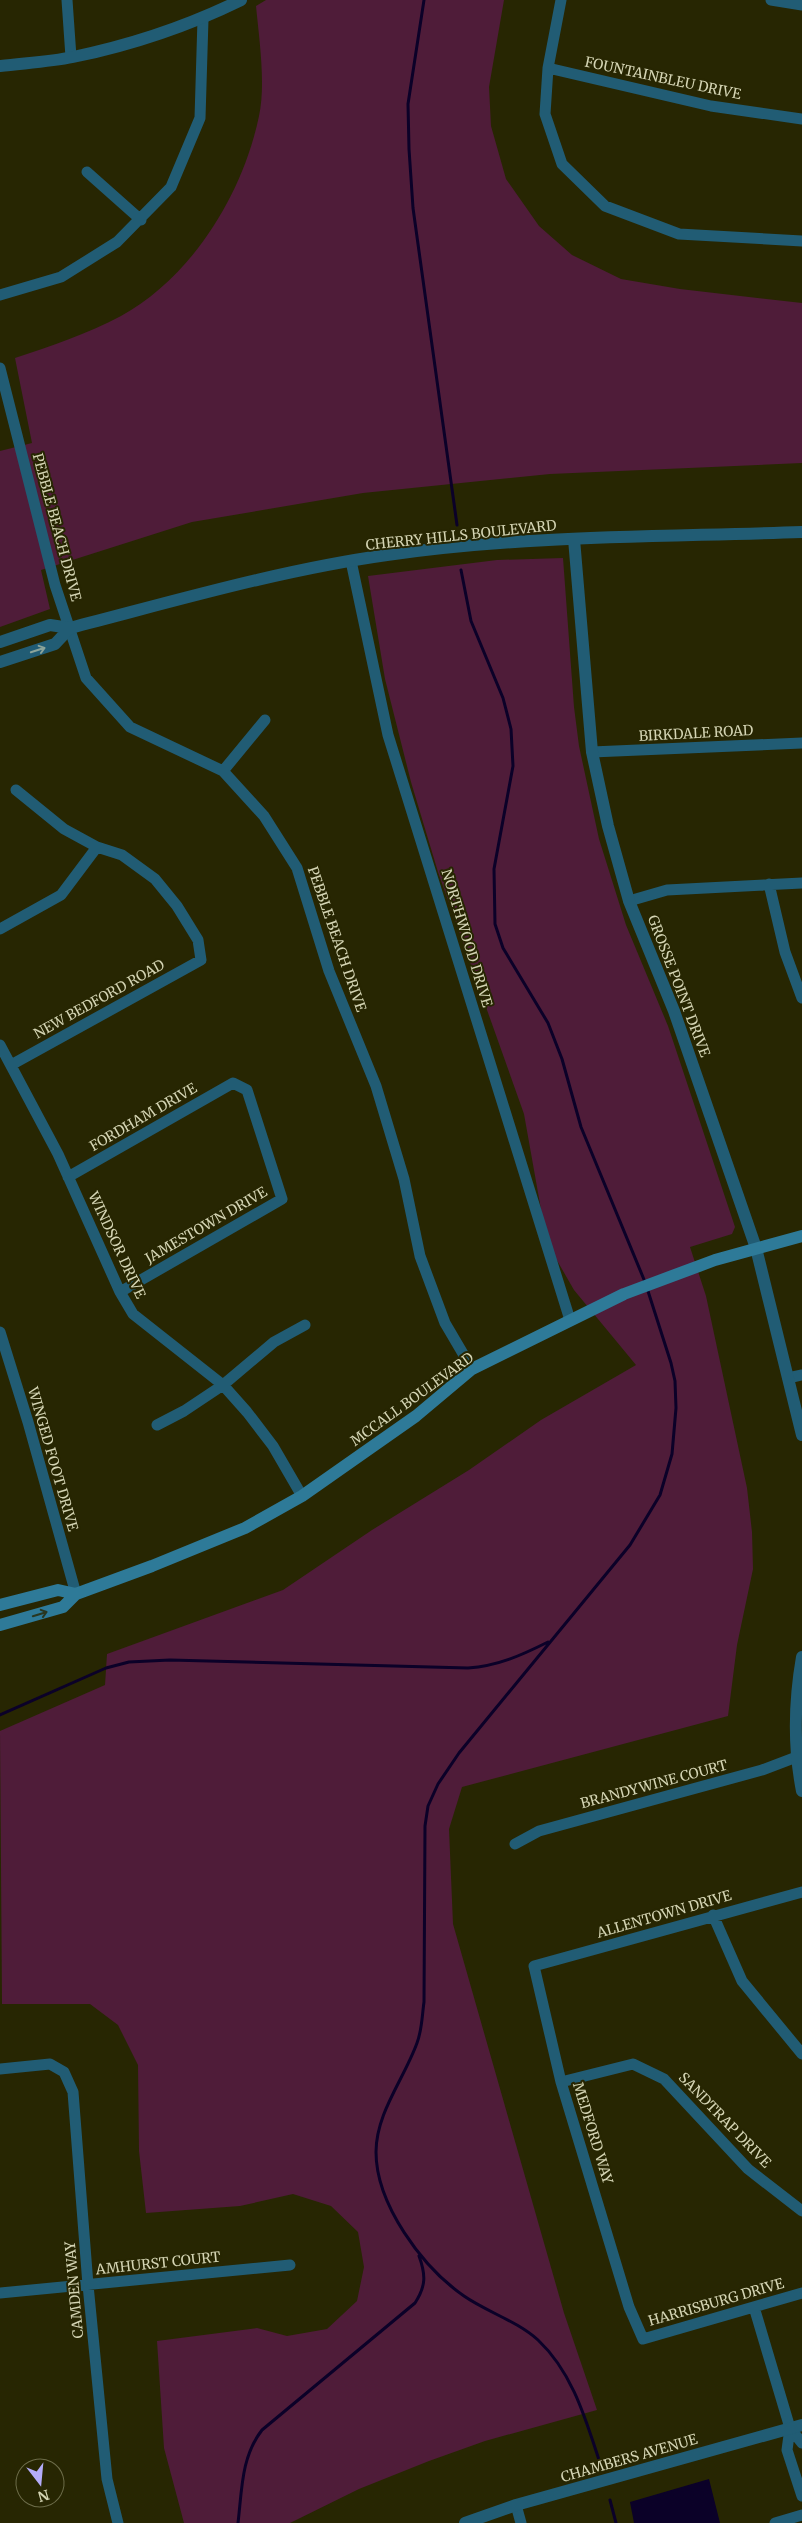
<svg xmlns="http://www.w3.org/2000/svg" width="802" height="2523" font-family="Merriweather,serif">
	<rect width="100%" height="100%" fill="#272602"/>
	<path fill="#4f1c39" d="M 266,0 L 504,0 L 489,87 L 491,126 L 506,179 L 539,226 L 572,255 L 621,279 L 680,289 L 802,303 L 802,463 L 550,474 L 363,493 L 192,522 L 41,570 L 50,609 L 0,627 L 0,451 L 32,443 L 15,358 C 51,346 87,334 121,316 C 192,277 243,194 259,116 C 266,84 259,38 256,6 Z
		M 563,558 L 574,707 L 579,746 L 599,839 L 626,925 L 668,1026 L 735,1227 L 732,1234 L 690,1247 L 706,1296 L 747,1488 L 752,1532 L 753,1569 L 737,1645 L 728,1716 L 462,1787 L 449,1829 L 453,1924 L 564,2313 L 597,2410 L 485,2441 L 429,2461 L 359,2489 L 290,2523 L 184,2523 L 164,2448 L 157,2341 L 257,2328 L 287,2336 L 327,2329 L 357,2301 L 364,2267 L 358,2232 L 331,2206 L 293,2194 L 240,2206 L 146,2213 L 139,2151 L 138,2065 L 118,2025 L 90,2004 L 2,2004 L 0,1731 L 105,1685 L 107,1654 L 283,1590 L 372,1530 L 469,1470 L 541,1420 L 636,1365 L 574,1290 L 547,1243 L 524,1114 L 438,872 L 411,782 L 385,679 L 368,576 L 497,560 Z"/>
	<path fill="#0b0128" d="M 709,2479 L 720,2523 L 634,2523 L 630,2502 Z"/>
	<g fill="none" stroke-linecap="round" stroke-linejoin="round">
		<path stroke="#0b0128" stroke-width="3" d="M 424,0 L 408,104 L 409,149 L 413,208 L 457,525
			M 461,570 L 471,621 L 503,698 L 511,729 L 513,766 L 494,869 L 495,924 L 503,948 L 548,1023 L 562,1059 L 581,1127 L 645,1282
			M 0,1715 L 106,1668 L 129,1662 L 170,1660 L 468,1668 C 498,1666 522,1655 548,1642
			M 599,2460 C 585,2417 572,2372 538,2340 C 517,2321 487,2312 464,2296 C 422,2267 376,2204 376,2152 C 376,2113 404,2079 417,2043 C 422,2030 422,2016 424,2002 L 425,1826 L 428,1806 L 438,1784 L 459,1753 L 630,1545 L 660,1495 L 672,1454 L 676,1408 L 675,1381 L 671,1363 L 647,1288
			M 610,2500 L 616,2523
			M 238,2523 C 242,2490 241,2457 262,2430 L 415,2303 C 426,2286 426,2275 419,2256"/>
		<path stroke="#215c74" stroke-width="11" d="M 67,0 L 71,57
			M 561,0 L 548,68 L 545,114 L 562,164 L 605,206 L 679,234 L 802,241
			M 771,0 L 802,5
			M 548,68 L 711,106 L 802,119
			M 87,172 L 141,220
			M 0,295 L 61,277 L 117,242 L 171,187 L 200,118 L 203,19
			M 0,368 L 55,585 L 86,678 L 130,727 L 223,771 L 264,816 L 297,868 L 329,971 L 376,1086 L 404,1179 L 420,1256 L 445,1323 L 472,1369
			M 351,561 L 388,735 L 570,1320
			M 592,752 L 802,743
			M 223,771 L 265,720
			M 769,884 L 785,952 L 802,998
			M 629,901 L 667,890 L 802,883
			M 0,929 L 61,895 L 97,847
			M 0,1045 L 58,1154 L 120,1292 L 133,1314 L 223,1385 L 247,1412 L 273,1446 L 302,1496
			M 11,1065 L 201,960 L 198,940 L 177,906 L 155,879 L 122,855 L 97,847 L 64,829 L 16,790
			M 68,1177 L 233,1083 L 247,1090 L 282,1199 L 120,1292
			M 0,1332 L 28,1422 L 76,1594
			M 788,1378 L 802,1375
			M 157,1425 L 184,1411 L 223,1385 L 274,1342 L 305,1325
			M 515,1844 L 539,1831 L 762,1770 L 802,1755
			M 802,1892 L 534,1966 L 561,2082 L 629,2307 L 643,2339 L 802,2293
			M 713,1915 L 742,1981 L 802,2054
			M 0,2069 L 50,2064 L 64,2072 L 73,2092 L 88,2285 L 107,2479 L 118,2523
			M 561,2082 L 633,2064 L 664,2079 L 748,2169 L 802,2211
			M 0,2293 L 290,2265
			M 754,2307 L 790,2428 L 802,2443
			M 790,2428 L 787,2450 L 802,2496
			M 516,2505 L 521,2523
			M 775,2523 L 802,2515"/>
		<path stroke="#215c74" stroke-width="12" d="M 0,66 C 24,63 49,62 73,57 C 131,45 188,26 241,0
			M 574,539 L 592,752 L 608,826 L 629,901 L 674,1011 L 756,1248 L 802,1435
			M 0,642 L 50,625 L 70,628 C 175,601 280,570 387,555 C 524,535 664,537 802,532
			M 0,662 L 55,644 L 70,628
			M 802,1657 C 794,1703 793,1745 802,1791
			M 465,2523 L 516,2505 L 802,2425"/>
		<path stroke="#2e7a98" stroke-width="12" d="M 0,1605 L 58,1590 L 76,1594
			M 0,1625 L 63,1607 L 76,1594 L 152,1566 L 245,1528 L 302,1496 L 416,1416 L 472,1369 L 624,1294 L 715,1260 L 802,1236"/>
	</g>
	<defs><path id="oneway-shaft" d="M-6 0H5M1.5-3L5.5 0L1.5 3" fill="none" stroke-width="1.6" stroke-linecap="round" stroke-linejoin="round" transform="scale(1.25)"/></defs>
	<use stroke="#8ca49a" href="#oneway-shaft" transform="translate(38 650) rotate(-18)"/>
	<use stroke="#283720" href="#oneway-shaft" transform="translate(40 1614) rotate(-17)"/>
	<g text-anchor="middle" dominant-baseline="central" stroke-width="4" stroke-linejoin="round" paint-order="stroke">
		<g font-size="14" fill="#d4d4b3" stroke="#272602">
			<text transform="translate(663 78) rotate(12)">FOUNTAINBLEU DRIVE</text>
			<text transform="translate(57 527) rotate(75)">PEBBLE BEACH DRIVE</text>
			<text transform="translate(461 535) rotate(-6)">CHERRY HILLS BOULEVARD</text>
			<text transform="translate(696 733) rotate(-3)">BIRKDALE ROAD</text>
			<text transform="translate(467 938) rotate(73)">NORTHWOOD DRIVE</text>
			<text transform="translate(337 939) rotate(71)">PEBBLE BEACH DRIVE</text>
			<text transform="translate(679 986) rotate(69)">GROSSE POINT DRIVE</text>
			<text transform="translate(99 999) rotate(-29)">NEW BEDFORD ROAD</text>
			<text transform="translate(143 1117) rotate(-30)">FORDHAM DRIVE</text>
			<text transform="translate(206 1225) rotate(-30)">JAMESTOWN DRIVE</text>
			<text transform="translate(117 1245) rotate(65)">WINDSOR DRIVE</text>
			<text transform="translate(412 1399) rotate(-36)">MCCALL BOULEVARD</text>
			<text transform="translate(53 1459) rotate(74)">WINGED FOOT DRIVE</text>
			<text transform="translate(654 1784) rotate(-15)">BRANDYWINE COURT</text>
			<text transform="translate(664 1914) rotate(-16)">ALLENTOWN DRIVE</text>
			<text transform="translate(725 2120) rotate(46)">SANDTRAP DRIVE</text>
			<text transform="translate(593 2133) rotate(73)">MEDFORD WAY</text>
			<text transform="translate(158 2263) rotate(-6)">AMHURST COURT</text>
			<text transform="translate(74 2290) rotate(-95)">CAMDEN WAY</text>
			<text transform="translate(716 2302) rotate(-16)">HARRISBURG DRIVE</text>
			<text transform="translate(629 2458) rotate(-16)">CHAMBERS AVENUE</text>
		</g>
	</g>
	<g transform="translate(40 2483) rotate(164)"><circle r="24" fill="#272602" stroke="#6c6c49"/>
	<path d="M0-4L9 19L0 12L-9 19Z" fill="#b4acf9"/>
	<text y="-8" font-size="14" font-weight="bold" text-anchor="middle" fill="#d4d4b3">N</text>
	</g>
</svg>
